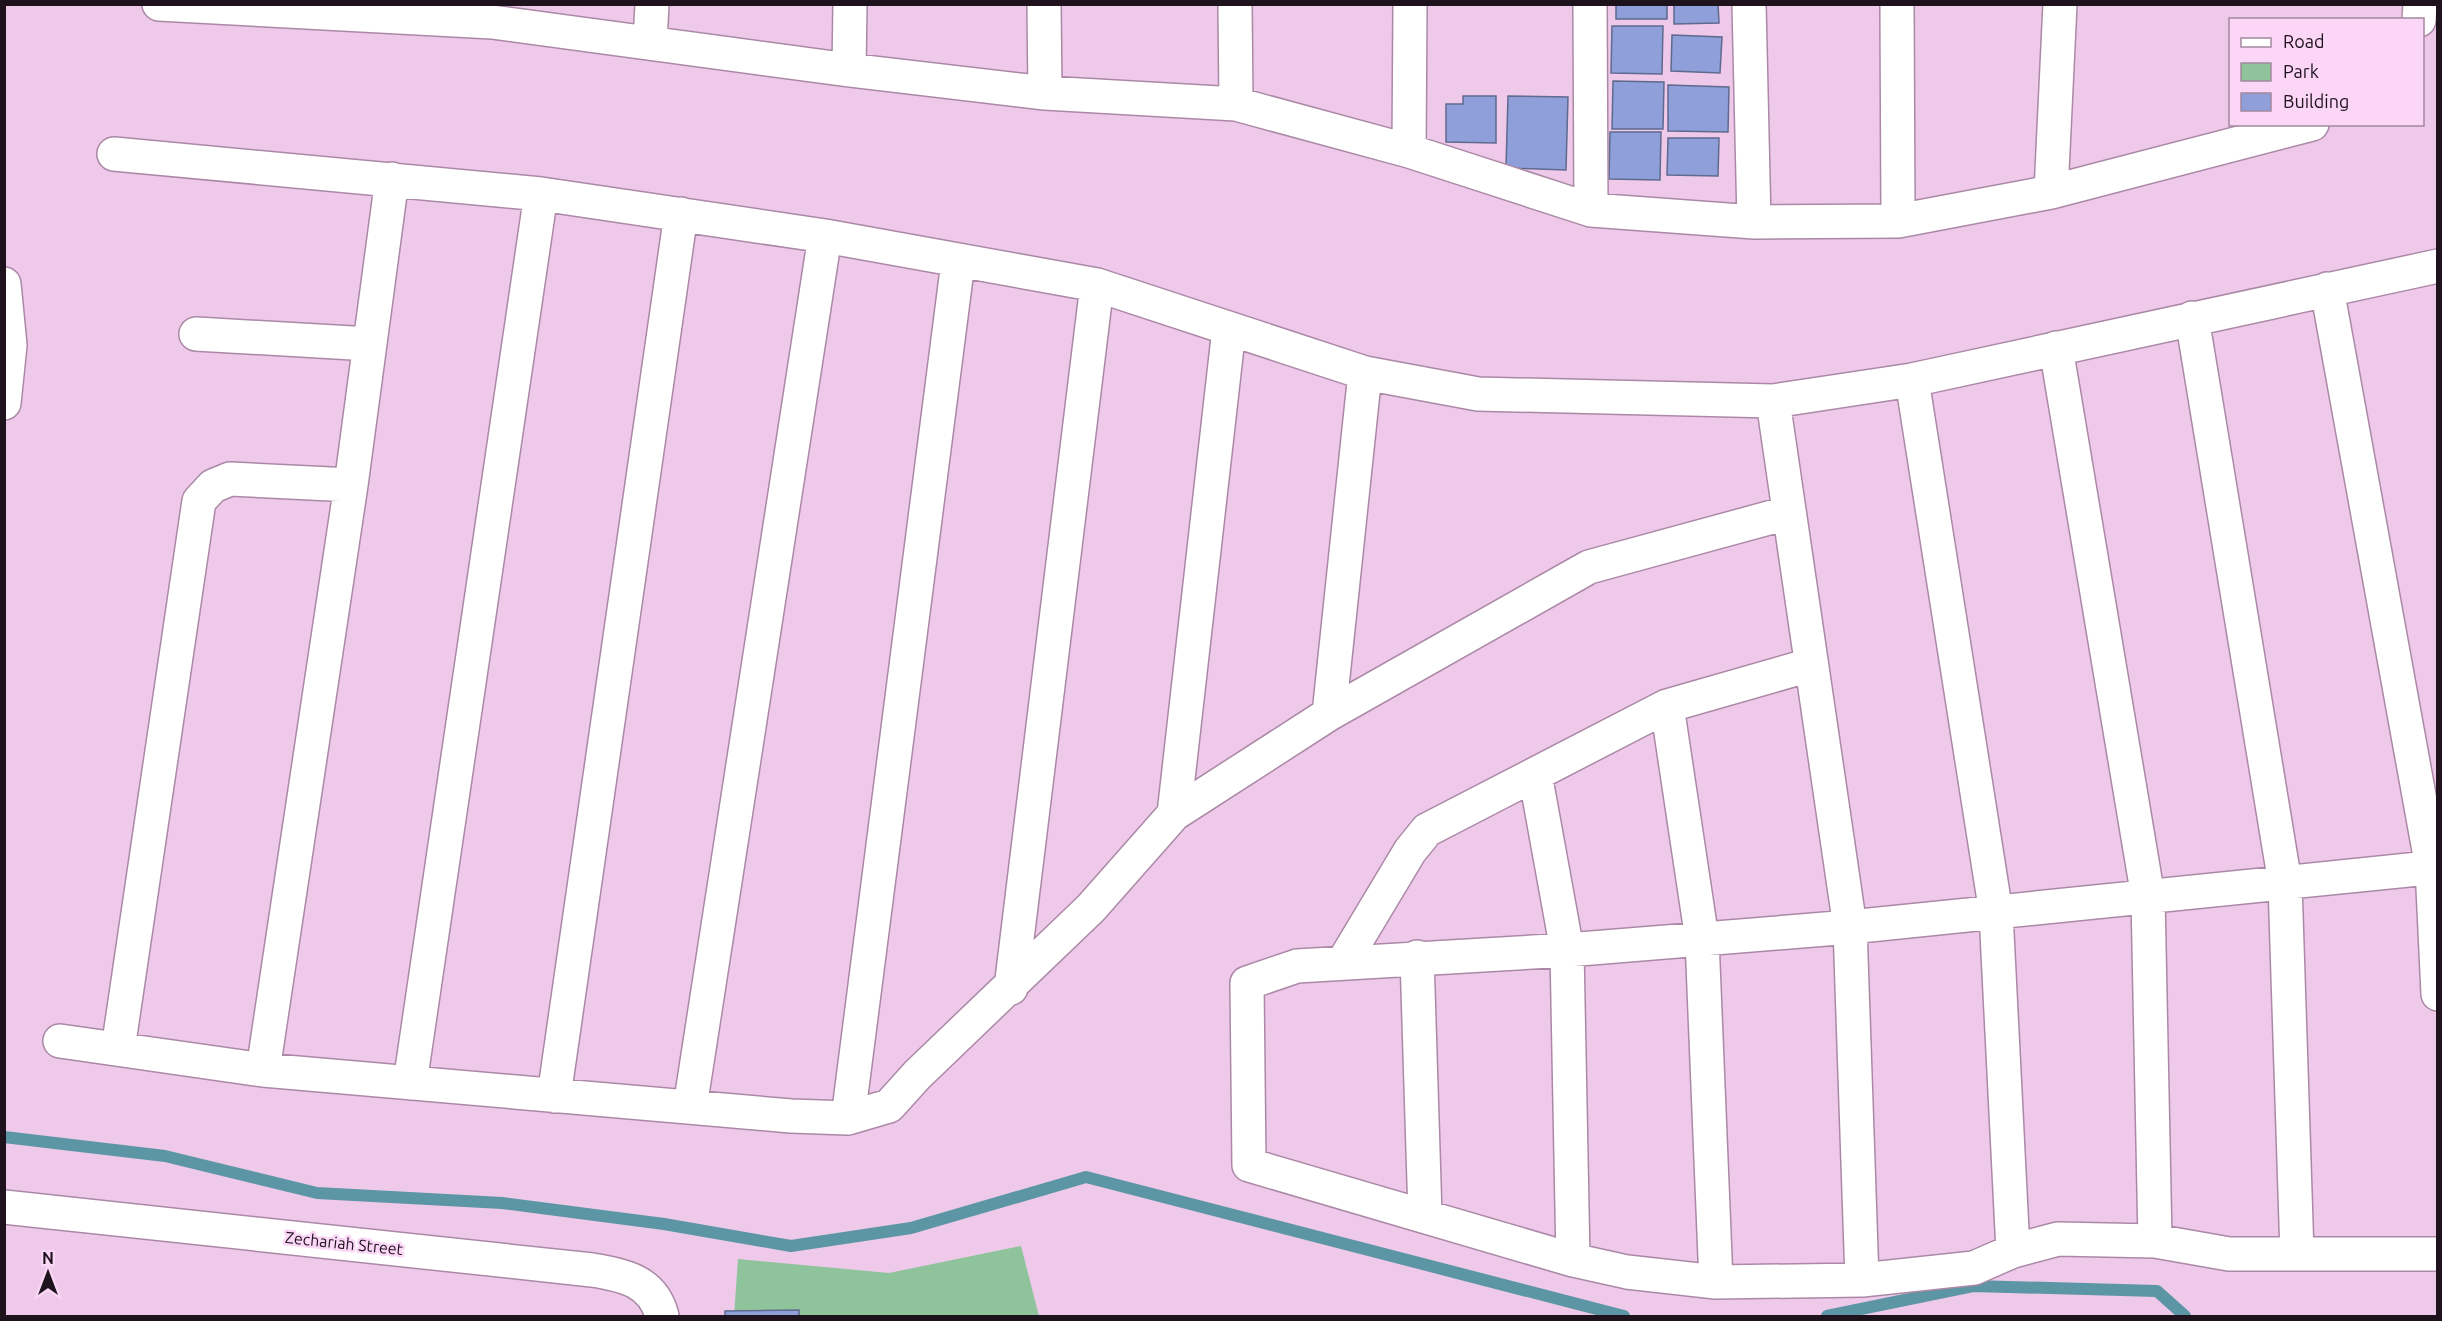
<svg xmlns="http://www.w3.org/2000/svg" width="2442" height="1321" font-family="Ubuntu,sans-serif">
	<rect width="100%" height="100%" fill="#eec9e9"/>
	<path fill="#8fc39b" d="M 1021,1246 L 1039,1316 L 734,1316 L 738,1259 L 889,1273 Z"/>
	<g fill="none" stroke-linecap="round" stroke-linejoin="round">
		<path stroke="#5c96a4" stroke-width="12" d="M 4,1137 L 165,1156 L 317,1193 L 502,1203 L 664,1224 L 791,1246 L 911,1228 L 1086,1177 L 1624,1316
			M 1827,1316 L 1973,1286 L 2157,1291 L 2185,1316"/>
	</g>
	<path fill="#8e9fd9" stroke="#5f6a8e" stroke-width="1.5" d="M 1616,4 L 1667,4 L 1667,19 L 1616,19 Z
		M 1674,4 L 1718,4 L 1719,23 L 1674,24 Z
		M 1612,26 L 1663,26 L 1662,74 L 1611,73 Z
		M 1672,35 L 1722,37 L 1720,73 L 1671,71 Z
		M 1613,81 L 1664,82 L 1663,129 L 1612,129 Z
		M 1668,85 L 1729,87 L 1728,132 L 1668,131 Z
		M 1463,96 L 1496,96 L 1496,143 L 1446,142 L 1446,104 L 1463,104 Z
		M 1508,96 L 1568,97 L 1566,170 L 1506,168 Z
		M 1610,132 L 1661,132 L 1660,180 L 1609,179 Z
		M 1668,138 L 1719,138 L 1718,176 L 1667,175 Z
		M 799,1310 L 799,1316 L 725,1316 L 725,1311 Z"/>
	<g fill="none" stroke-linecap="round" stroke-linejoin="round">
		<defs>
			<path id="street" d="M 159,4 L 492,22 L 849,70 L 1045,93 L 1236,104 L 1409,151 L 1591,210 L 1754,222 L 1898,221 L 2051,192 L 2312,124
				M 1044,4 L 1045,93
				M 1235,4 L 1236,104
				M 1590,4 L 1591,210
				M 1749,4 L 1754,222
				M 1897,4 L 1898,221
				M 2419,20 L 2420,4
				M 650,42 L 652,4
				M 849,70 L 850,4
				M 1409,151 L 1410,4
				M 114,154 L 541,194 L 825,236 L 1097,285 L 1365,373 L 1478,394 L 1773,401 L 1912,380 L 2438,266
				M 2051,192 L 2060,4
				M 4,284 L 10,345 L 4,403
				M 2327,289 L 2432,867 L 2438,994
				M 2192,318 L 2285,883 L 2297,1254
				M 196,334 L 370,344
				M 2056,348 L 2148,897 L 2155,1241
				M 1912,380 L 1996,913 L 2013,1251
				M 1773,401 L 1850,927 L 1862,1280
				M 1667,706 L 1702,939 L 1716,1282
				M 1329,714 L 1365,373
				M 1535,774 L 1567,950 L 1573,1260
				M 1174,814 L 1229,329
				M 2438,867 L 1850,927 L 1567,950 L 1297,966 L 1247,983 L 1249,1165 L 1573,1260 L 1627,1272 L 1716,1282 L 1862,1280 L 1974,1268 L 2013,1251 L 2058,1239 L 2155,1241 L 2229,1254 L 2438,1254
				M 1417,957 L 1425,1215
				M 1344,961 L 1410,851 L 1427,830 L 1667,706 L 1810,665
				M 1011,988 L 1097,285
				M 60,1041 L 263,1070 L 791,1116 L 848,1118 L 889,1106 L 917,1075 L 1091,908 L 1174,814 L 1329,714 L 1589,567 L 1787,513
				M 118,1049 L 199,501 L 213,486 L 230,479 L 351,485
				M 263,1070 L 351,485 L 392,179
				M 410,1083 L 541,194
				M 554,1096 L 681,214
				M 690,1107 L 825,236
				M 848,1118 L 958,262
				M 4,1207 L 592,1270 C 624,1275 653,1281 662,1316"/>
		</defs>
		<use href="#street" stroke="#ab89a6" stroke-width="36"/>
		<use href="#street" stroke="#fff" stroke-width="33"/>
	</g>
	<g text-anchor="middle" dominant-baseline="central" stroke-width="5" stroke-linejoin="round" paint-order="stroke">
		<g font-size="16" fill="#1e121d" stroke="#fbd6f6">
			<text transform="translate(344 1243) rotate(6)">Zechariah Street</text>
		</g>
	</g>
	<rect width="2442" height="1321" fill="none" stroke="#1e121d" stroke-width="12"/>
	<rect x="2229" y="18" width="195" height="108" fill="#fbd6f6" stroke="#a3889f" stroke-width="1.5"/>
	<rect x="2241" y="38" width="30" height="9" fill="#ffffff" stroke="#a3889f" stroke-width="1.5"/>
	<text x="2283" y="48" font-size="18" fill="#1e121d">Road</text>
	<rect x="2241" y="63" width="30" height="18" fill="#8fc39b" stroke="#a3889f" stroke-width="1.5"/>
	<text x="2283" y="78" font-size="18" fill="#1e121d">Park</text>
	<rect x="2241" y="93" width="30" height="18" fill="#8e9fd9" stroke="#a3889f" stroke-width="1.5"/>
	<text x="2283" y="108" font-size="18" fill="#1e121d">Building</text>
	<g transform="translate(48 1273)" stroke="#fbd6f6" stroke-width="4.5" paint-order="stroke">
	<path d="M0-4.5L10 22L0 15L-10 22Z" fill="#1e121d"/>
	<text y="-9" font-size="16" font-weight="bold" text-anchor="middle" fill="#1e121d">N</text>
	</g>
</svg>
